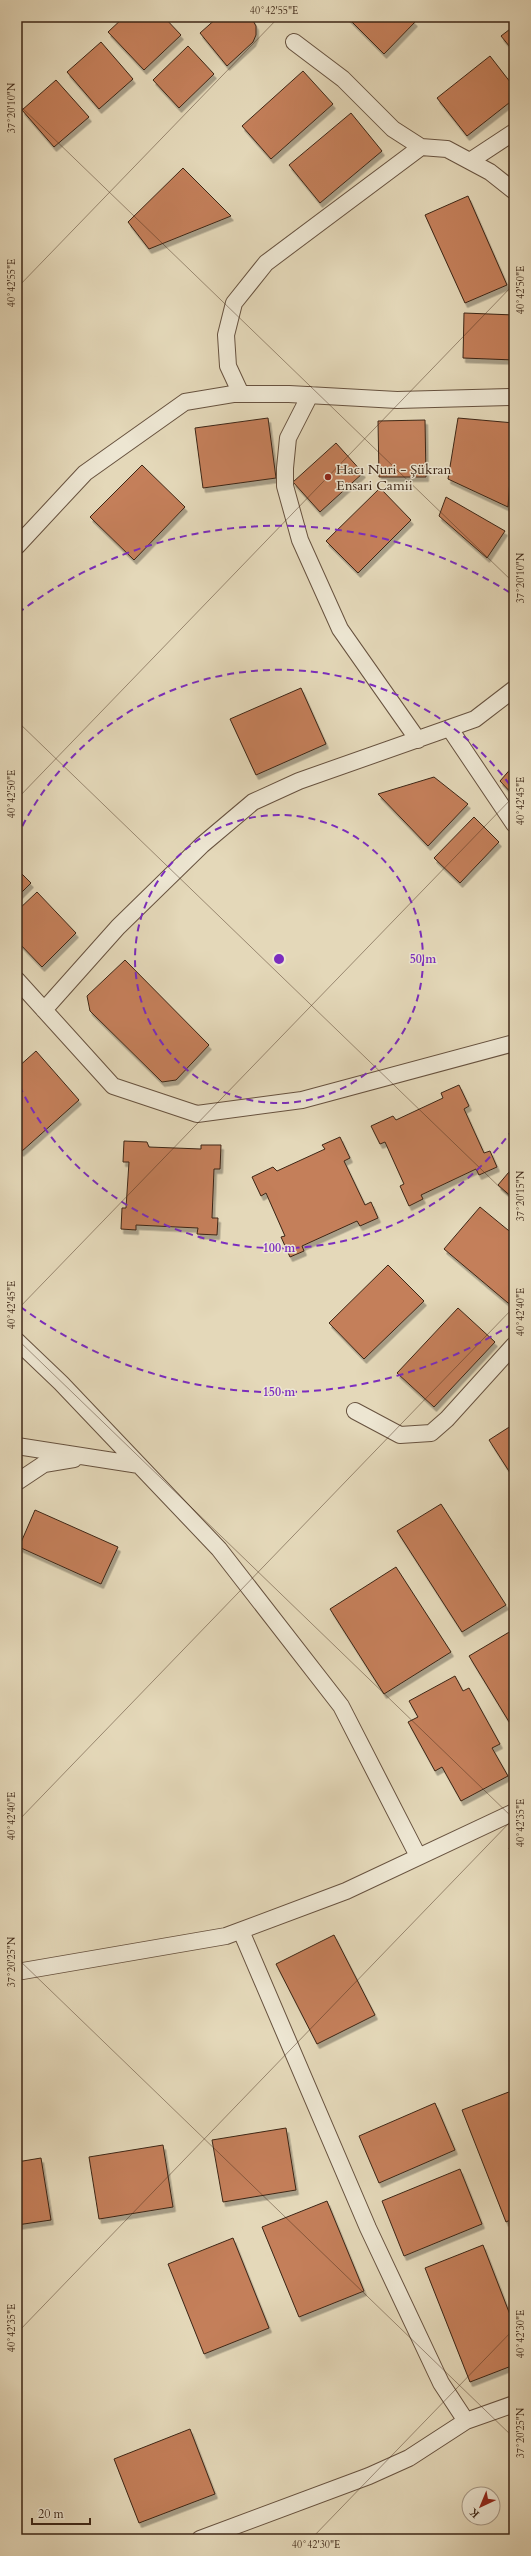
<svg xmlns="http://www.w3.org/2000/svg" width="531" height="2556" font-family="Cardo,serif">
	<defs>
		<filter id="shadow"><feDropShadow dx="2.5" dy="4.5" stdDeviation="0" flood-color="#0004"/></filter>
	</defs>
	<rect width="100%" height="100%" fill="#e4d8b9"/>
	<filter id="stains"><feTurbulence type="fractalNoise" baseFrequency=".005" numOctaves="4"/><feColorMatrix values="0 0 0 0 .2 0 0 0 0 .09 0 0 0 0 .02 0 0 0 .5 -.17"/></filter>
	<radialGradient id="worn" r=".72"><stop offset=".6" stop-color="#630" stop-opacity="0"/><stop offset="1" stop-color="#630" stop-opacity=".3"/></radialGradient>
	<path fill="#c47f5a" stroke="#3d2616" filter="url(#shadow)" d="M 124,17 L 164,17 L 181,35 L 144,70 L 108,32 Z
		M 218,17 L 251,17 L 256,26 L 256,35 L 253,42 L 227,66 L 200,33 Z
		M 347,17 L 410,17 L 415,22 L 384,54 Z
		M 514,26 L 514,52 L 501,36 Z
		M 101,42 L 133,79 L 99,109 L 67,72 Z
		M 188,46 L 214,74 L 179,108 L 153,80 Z
		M 490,56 L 514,87 L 514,99 L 467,136 L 437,98 Z
		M 303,71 L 333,104 L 271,159 L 242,126 Z
		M 56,80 L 89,117 L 54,147 L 22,110 Z
		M 351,113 L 382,151 L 320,203 L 289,165 Z
		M 183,168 L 231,216 L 149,249 L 128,222 Z
		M 468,196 L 507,285 L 465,303 L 425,215 Z
		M 464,313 L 514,315 L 514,360 L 463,358 Z
		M 268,418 L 276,478 L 203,488 L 195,428 Z
		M 458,418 L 514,423 L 508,507 L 448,479 Z
		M 425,420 L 426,477 L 379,477 L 378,421 Z
		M 336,443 L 363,473 L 320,512 L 293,482 Z
		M 142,465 L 185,507 L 134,560 L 90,517 Z
		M 380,488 L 411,520 L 358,573 L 326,541 Z
		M 446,497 L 505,531 L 487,558 L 439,516 Z
		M 301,688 L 326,744 L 256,775 L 230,719 Z
		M 514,765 L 514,796 L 500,781 Z
		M 434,777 L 468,804 L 428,846 L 378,794 Z
		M 474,817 L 499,842 L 460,883 L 434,858 Z
		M 17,869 L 31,883 L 17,897 Z
		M 37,892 L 76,933 L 42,967 L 17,941 L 17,911 Z
		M 125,960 L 209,1045 L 176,1080 L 162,1082 L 90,1011 L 87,996 Z
		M 36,1051 L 79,1100 L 21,1152 L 17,1147 L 17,1068 Z
		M 459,1085 L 469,1106 L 464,1109 L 484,1153 L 490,1151 L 497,1167 L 479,1175 L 476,1169 L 421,1195 L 423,1199 L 409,1206 L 400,1186 L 404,1184 L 385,1142 L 380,1144 L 371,1126 L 393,1116 L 396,1120 L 443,1098 L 441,1093 Z
		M 340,1137 L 350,1158 L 344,1161 L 365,1205 L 371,1202 L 378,1218 L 360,1226 L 357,1221 L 302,1246 L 304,1251 L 290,1257 L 281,1237 L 285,1236 L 266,1193 L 261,1196 L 252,1177 L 273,1167 L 277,1171 L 325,1149 L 322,1145 Z
		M 124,1141 L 147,1142 L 149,1147 L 201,1149 L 201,1145 L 221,1145 L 220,1169 L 214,1169 L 212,1218 L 218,1218 L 217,1235 L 197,1234 L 198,1228 L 136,1225 L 136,1230 L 121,1229 L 122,1208 L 126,1208 L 129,1162 L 123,1162 Z
		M 514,1166 L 514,1199 L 498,1185 Z
		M 480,1207 L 514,1235 L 514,1308 L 444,1249 Z
		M 388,1265 L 424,1301 L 364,1359 L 329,1323 Z
		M 458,1308 L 495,1342 L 434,1407 L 397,1373 Z
		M 514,1424 L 514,1479 L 489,1440 Z
		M 441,1504 L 506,1605 L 462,1632 L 397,1531 Z
		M 35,1510 L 118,1547 L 101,1584 L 19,1547 Z
		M 396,1567 L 451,1652 L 384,1694 L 330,1609 Z
		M 511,1631 L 514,1636 L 514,1730 L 469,1656 Z
		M 455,1676 L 463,1691 L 469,1688 L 500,1744 L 492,1748 L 508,1776 L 461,1801 L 442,1767 L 435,1771 L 408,1722 L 418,1717 L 409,1701 Z
		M 514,1845 L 514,1859 L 509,1848 Z
		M 334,1935 L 375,2015 L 317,2044 L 276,1964 Z
		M 514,2090 L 514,2218 L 506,2222 L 462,2110 Z
		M 435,2103 L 455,2150 L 379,2183 L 359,2136 Z
		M 286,2128 L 296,2190 L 223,2202 L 212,2140 Z
		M 163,2145 L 173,2207 L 99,2219 L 89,2157 Z
		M 41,2158 L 51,2220 L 17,2225 L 17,2162 Z
		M 460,2169 L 482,2224 L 404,2256 L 382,2201 Z
		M 327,2201 L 364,2291 L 299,2317 L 262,2227 Z
		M 233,2238 L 269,2328 L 204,2354 L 168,2264 Z
		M 483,2245 L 514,2325 L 514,2365 L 470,2382 L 425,2268 Z
		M 190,2429 L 215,2494 L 139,2523 L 114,2459 Z
		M 264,2535 L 265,2539 L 254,2539 Z"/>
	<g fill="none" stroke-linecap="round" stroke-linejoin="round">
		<defs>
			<path id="minor" d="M 294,42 L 343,79 L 393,129 L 421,147 L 447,149 L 490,172 L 514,191
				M 470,161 L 514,132
				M 241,394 L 228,366 L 226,335 L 234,303 L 266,263 L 421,147
				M 310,395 L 288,438 L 285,468 L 285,486 L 300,540 L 340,629 L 418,740
				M 17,546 L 85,473 L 185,402 L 233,394 L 289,394 L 397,400 L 514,397
				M 450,729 L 514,824
				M 17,980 L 113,1086 L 197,1114 L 302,1100 L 514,1043
				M 44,1010 L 118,927 L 202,845 L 253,802 L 299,781 L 475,719 L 514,689
				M 17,1341 L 61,1383 L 219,1549 L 341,1706 L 418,1856
				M 355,1411 L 400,1435 L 431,1433 L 447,1419 L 514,1345
				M 17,1446 L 139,1465
				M 17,1482 L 44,1464 L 74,1459
				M 241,1931 L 368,2228 L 441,2383 L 466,2421
				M 17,1972 L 226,1936 L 346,1891 L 514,1812
				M 200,2539 L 369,2476 L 409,2458 L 466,2421 L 514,2404"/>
		</defs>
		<use href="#minor" stroke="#67523f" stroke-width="18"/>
		<use href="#minor" stroke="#ede6d2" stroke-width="16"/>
	</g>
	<path fill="none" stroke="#3d2616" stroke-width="1" stroke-opacity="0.45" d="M 17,103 L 514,583M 17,288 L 279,17M 17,721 L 514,1201M 17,799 L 514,284M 17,1310 L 514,796M 17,1339 L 514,1819M 17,1822 L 514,1307M 17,1958 L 514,2438M 17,2333 L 514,1818M 311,2539 L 514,2329"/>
	<g fill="none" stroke="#7b2cbf" stroke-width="2" stroke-dasharray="7 5">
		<circle cx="279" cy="959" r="144"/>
		<path d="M513 1129A289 289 0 0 1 17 1081M17 837A289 289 0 0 1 513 789"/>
		<path d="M512 1324A433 433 0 0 1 18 1305M18 613A433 433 0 0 1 512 594"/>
	</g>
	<circle fill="#8f2418" stroke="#ede6d2" stroke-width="1.5" cx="328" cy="477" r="4"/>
	<g text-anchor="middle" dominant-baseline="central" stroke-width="3" stroke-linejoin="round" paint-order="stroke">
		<g font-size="14" fill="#3d2616" stroke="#ede6d2" text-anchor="start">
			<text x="336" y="469">Hacı Nuri - Şükran<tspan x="336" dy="16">Ensari Camii</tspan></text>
		</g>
	</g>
	<circle cx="279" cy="959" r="6" fill="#7b2cbf" stroke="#ede6d2" stroke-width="2"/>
	<g font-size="12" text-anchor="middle" font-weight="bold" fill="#7b2cbf" stroke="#ede6d2" stroke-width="3" stroke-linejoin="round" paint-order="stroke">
		<text x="423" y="963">50 m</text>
		<text x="279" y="1252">100 m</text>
		<text x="279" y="1396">150 m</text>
	</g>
	<rect width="531" height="2556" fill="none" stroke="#e4d8b9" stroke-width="44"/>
	<g transform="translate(481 2506) rotate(224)"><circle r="19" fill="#ede6d2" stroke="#a79987"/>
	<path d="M0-3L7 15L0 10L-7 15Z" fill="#8f2418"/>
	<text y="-6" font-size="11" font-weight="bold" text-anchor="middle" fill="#3d2616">K</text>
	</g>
	<path d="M32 2518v6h58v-6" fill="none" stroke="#3d2616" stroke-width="2"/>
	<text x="38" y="2518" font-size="12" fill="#3d2616" stroke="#ede6d2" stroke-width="3" paint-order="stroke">20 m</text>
	<rect x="22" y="22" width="487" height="2512" fill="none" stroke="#3d2616" stroke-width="1.5"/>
	<g font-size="10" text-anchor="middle" fill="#3d2616">
		<text x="274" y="14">40°42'55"E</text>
		<text transform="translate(11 108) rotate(-90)" y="4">37°20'10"N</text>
		<text transform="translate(11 283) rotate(-90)" y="4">40°42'55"E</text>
		<text transform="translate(520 290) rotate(-90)" y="4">40°42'50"E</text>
		<text transform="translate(520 578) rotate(-90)" y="4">37°20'10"N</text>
		<text transform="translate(11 794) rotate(-90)" y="4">40°42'50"E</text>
		<text transform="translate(520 801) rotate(-90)" y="4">40°42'45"E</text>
		<text transform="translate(520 1196) rotate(-90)" y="4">37°20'15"N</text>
		<text transform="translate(11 1305) rotate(-90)" y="4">40°42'45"E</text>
		<text transform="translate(520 1312) rotate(-90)" y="4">40°42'40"E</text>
		<text transform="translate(11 1816) rotate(-90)" y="4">40°42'40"E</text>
		<text transform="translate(520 1823) rotate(-90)" y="4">40°42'35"E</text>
		<text transform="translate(11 1962) rotate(-90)" y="4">37°20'25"N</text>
		<text transform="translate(11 2328) rotate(-90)" y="4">40°42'35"E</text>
		<text transform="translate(520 2334) rotate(-90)" y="4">40°42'30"E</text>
		<text transform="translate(520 2433) rotate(-90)" y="4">37°20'25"N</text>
		<text x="316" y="2548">40°42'30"E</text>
	</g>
	<rect width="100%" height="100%" filter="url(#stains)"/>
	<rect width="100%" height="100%" fill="url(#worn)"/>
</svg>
